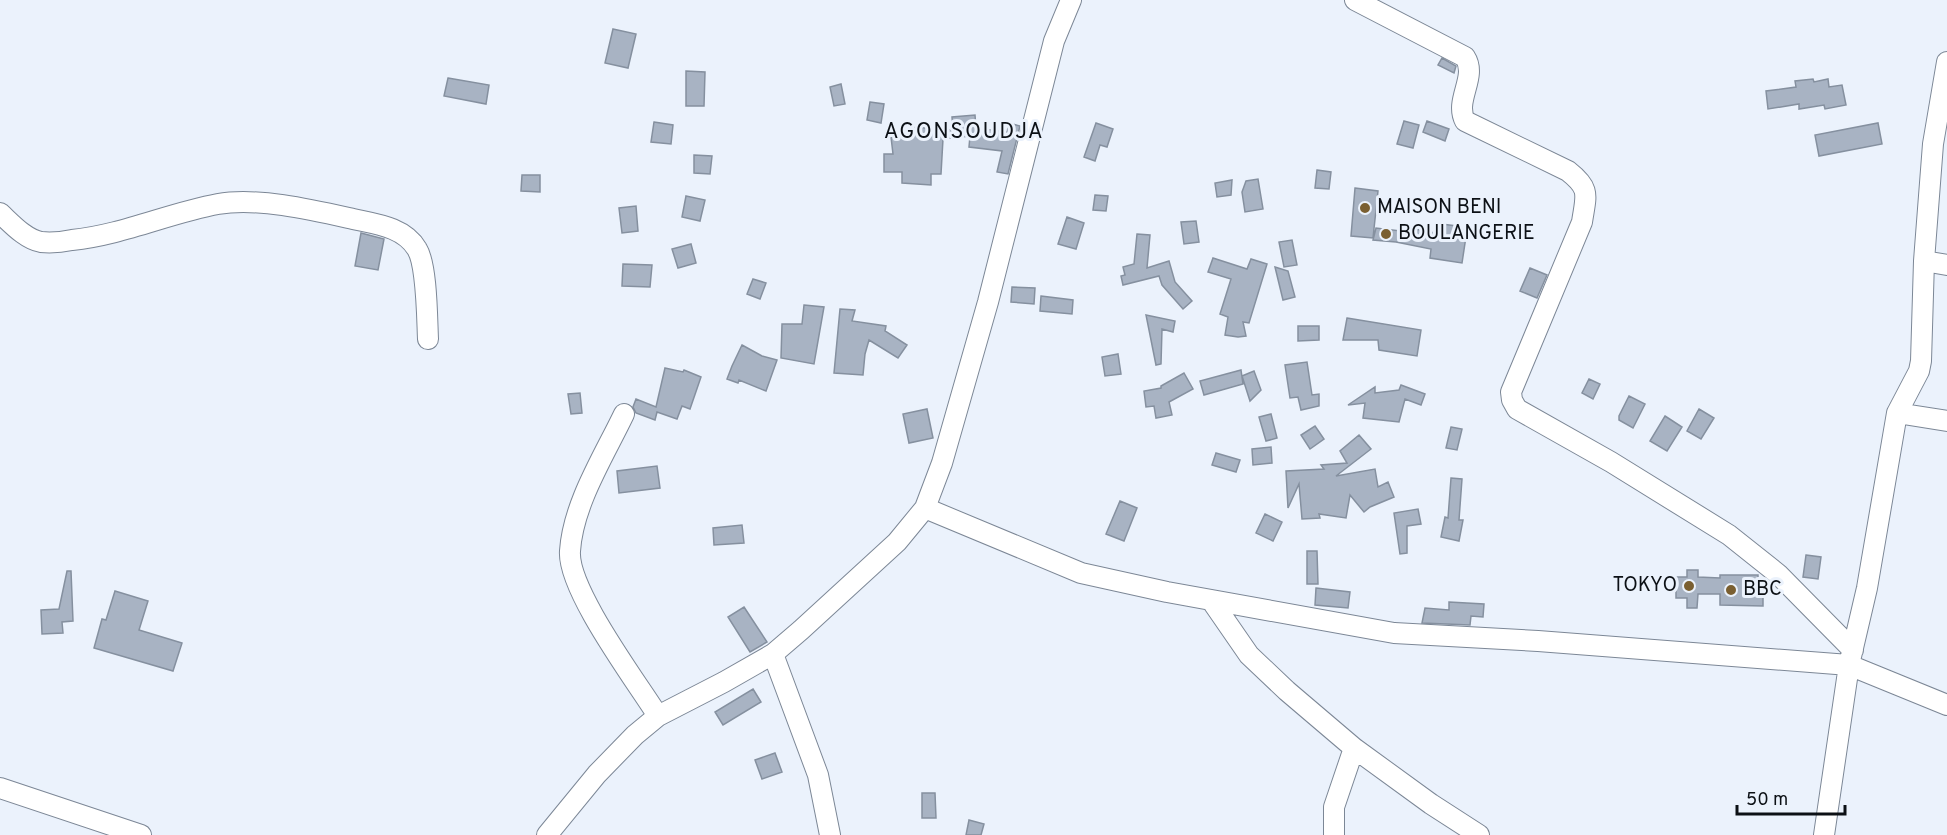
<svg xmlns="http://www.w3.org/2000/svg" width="1947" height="835" font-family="Overpass,sans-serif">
	<rect width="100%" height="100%" fill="#ebf2fc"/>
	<path fill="#a8b3c3" stroke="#85909f" stroke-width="1.5" d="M 613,29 L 636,34 L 628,68 L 605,63 Z
		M 1442,58 L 1456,66 L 1454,73 L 1438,65 Z
		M 686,71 L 705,72 L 704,106 L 686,106 Z
		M 448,78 L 489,85 L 486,104 L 444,96 Z
		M 1813,79 L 1814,82 L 1828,79 L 1829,87 L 1842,85 L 1846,105 L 1825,109 L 1824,105 L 1799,109 L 1799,104 L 1768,109 L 1766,91 L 1796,87 L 1795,81 Z
		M 841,84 L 845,104 L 834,106 L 830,87 Z
		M 870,102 L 884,104 L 881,123 L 867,120 Z
		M 975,115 L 976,128 L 1007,132 L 1009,123 L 1020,126 L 1008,174 L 997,172 L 1002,151 L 969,147 L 970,136 L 943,139 L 941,174 L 931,174 L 931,185 L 902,183 L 902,172 L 884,172 L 884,154 L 893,154 L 891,137 L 912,134 L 912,127 L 953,130 L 952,117 Z
		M 1404,121 L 1419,125 L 1413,148 L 1397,144 Z
		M 1427,121 L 1449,129 L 1445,141 L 1423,132 Z
		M 654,122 L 673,125 L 671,144 L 651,142 Z
		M 1096,123 L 1113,129 L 1107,147 L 1100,145 L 1095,161 L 1084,157 Z
		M 1878,123 L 1882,144 L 1819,156 L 1815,135 Z
		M 694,155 L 712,156 L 710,174 L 694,173 Z
		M 1317,170 L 1331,172 L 1329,189 L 1315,188 Z
		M 522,175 L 540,175 L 540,192 L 521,191 Z
		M 1258,179 L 1263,209 L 1245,212 L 1242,192 L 1246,181 Z
		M 1232,180 L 1231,195 L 1217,197 L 1215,183 Z
		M 1355,188 L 1378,191 L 1373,238 L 1351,236 Z
		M 1095,195 L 1108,196 L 1106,211 L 1093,210 Z
		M 686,196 L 705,200 L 700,221 L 682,217 Z
		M 636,206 L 638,231 L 622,233 L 619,208 Z
		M 1067,217 L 1084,223 L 1076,249 L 1058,244 Z
		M 1196,221 L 1199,242 L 1184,244 L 1181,222 Z
		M 1441,224 L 1457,226 L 1457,229 L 1467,230 L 1462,263 L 1430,258 L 1431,249 L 1396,242 L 1373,240 L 1376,228 L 1409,232 L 1410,228 L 1440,234 Z
		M 361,233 L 384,239 L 378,270 L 355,266 Z
		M 1137,234 L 1150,235 L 1147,268 L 1169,261 L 1175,282 L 1192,301 L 1183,309 L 1162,285 L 1159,276 L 1123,285 L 1121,276 L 1125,275 L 1123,267 L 1134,264 Z
		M 1292,240 L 1297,265 L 1284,267 L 1279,242 Z
		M 691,244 L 696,263 L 678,268 L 672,249 Z
		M 1213,258 L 1247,269 L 1251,259 L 1267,264 L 1249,323 L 1243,322 L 1246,336 L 1238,337 L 1225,335 L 1228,317 L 1220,314 L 1231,279 L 1208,272 Z
		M 623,264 L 652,265 L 650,287 L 622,286 Z
		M 1275,267 L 1288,271 L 1295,297 L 1283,300 Z
		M 1530,268 L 1547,275 L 1537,298 L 1520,291 Z
		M 753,279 L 766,283 L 760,299 L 747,294 Z
		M 1012,287 L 1035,288 L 1034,304 L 1011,302 Z
		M 1041,296 L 1073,300 L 1072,314 L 1040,311 Z
		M 804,305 L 824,307 L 814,364 L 781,358 L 782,324 L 802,324 Z
		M 840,309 L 855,310 L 852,321 L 886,326 L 885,331 L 907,345 L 898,358 L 869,340 L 865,354 L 863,375 L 834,373 Z
		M 1146,315 L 1175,321 L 1173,332 L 1162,329 L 1161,364 L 1156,365 Z
		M 1347,318 L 1421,330 L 1417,356 L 1379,350 L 1378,340 L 1343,340 Z
		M 1298,326 L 1319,326 L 1319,340 L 1298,341 Z
		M 742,345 L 762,356 L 777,360 L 766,391 L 739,380 L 738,383 L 727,379 L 732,366 Z
		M 1118,354 L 1121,374 L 1105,376 L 1102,357 Z
		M 1307,362 L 1312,395 L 1319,394 L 1319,406 L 1301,410 L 1298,397 L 1290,398 L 1285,365 Z
		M 665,368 L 683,372 L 684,370 L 701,377 L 690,409 L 682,406 L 677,419 L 657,412 L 655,420 L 636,413 L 633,407 L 636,399 L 656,407 Z
		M 1241,370 L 1243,384 L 1204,395 L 1200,381 Z
		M 1254,371 L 1261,390 L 1250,401 L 1242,376 Z
		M 1184,373 L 1193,389 L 1169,402 L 1172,415 L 1156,418 L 1154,406 L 1146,407 L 1144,391 L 1161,388 L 1161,386 Z
		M 1589,379 L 1600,384 L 1593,399 L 1582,393 Z
		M 1401,385 L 1425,394 L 1421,405 L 1405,399 L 1399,422 L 1363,418 L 1365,403 L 1348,405 L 1375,387 L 1375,393 L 1399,390 Z
		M 580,393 L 582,413 L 571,414 L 568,394 Z
		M 1629,396 L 1645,404 L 1633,428 L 1619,420 L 1619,416 Z
		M 927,409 L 933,438 L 909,443 L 903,414 Z
		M 1699,409 L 1714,418 L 1701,439 L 1687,431 Z
		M 1271,414 L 1277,438 L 1266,441 L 1259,417 Z
		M 1665,416 L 1682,427 L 1667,451 L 1650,441 Z
		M 1315,426 L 1324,439 L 1310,449 L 1301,435 Z
		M 1451,427 L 1462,429 L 1457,450 L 1446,448 Z
		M 1359,435 L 1371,449 L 1336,476 L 1375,469 L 1378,487 L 1388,482 L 1394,497 L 1370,507 L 1364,512 L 1350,495 L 1346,518 L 1319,514 L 1320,518 L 1302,519 L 1299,484 L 1288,508 L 1286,471 L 1324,469 L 1321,465 L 1347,463 L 1340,451 Z
		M 1271,447 L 1272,463 L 1253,465 L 1252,449 Z
		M 1216,453 L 1240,460 L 1236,472 L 1212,465 Z
		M 657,466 L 660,488 L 619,493 L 617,471 Z
		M 1451,478 L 1462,479 L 1459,520 L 1463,520 L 1459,541 L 1441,537 L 1445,517 L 1448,518 Z
		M 1120,501 L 1137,508 L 1124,541 L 1106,534 Z
		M 1418,509 L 1421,524 L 1407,526 L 1407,553 L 1400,554 L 1394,513 Z
		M 1265,514 L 1282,522 L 1273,541 L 1256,533 Z
		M 742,525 L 744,543 L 714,545 L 713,528 Z
		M 1307,551 L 1317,551 L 1318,584 L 1307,584 Z
		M 1806,555 L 1821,557 L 1818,579 L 1803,577 Z
		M 1687,570 L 1698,570 L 1698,577 L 1720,578 L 1720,575 L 1758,575 L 1758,582 L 1763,582 L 1763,606 L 1720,605 L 1720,594 L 1698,594 L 1697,608 L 1687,608 L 1687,598 L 1676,598 L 1676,577 L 1687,577 Z
		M 67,571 L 71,571 L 73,621 L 62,622 L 63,633 L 42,634 L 41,610 L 59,609 Z
		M 1316,588 L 1350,592 L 1348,608 L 1315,605 Z
		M 115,591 L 148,601 L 139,630 L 182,643 L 173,671 L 94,648 L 102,619 L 106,620 Z
		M 1449,602 L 1484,604 L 1483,617 L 1471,616 L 1470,625 L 1422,623 L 1425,608 L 1449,610 Z
		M 744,607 L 767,642 L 750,652 L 728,617 Z
		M 753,689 L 761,702 L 723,725 L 715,712 Z
		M 775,753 L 782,772 L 762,779 L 755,760 Z
		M 922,793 L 935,793 L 936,818 L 922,818 Z
		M 969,820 L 984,824 L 981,835 L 966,835 Z"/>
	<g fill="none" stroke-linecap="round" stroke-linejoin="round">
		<defs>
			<path id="minor" d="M 1355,0 L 1465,57 C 1478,77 1454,100 1465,121 L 1568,171 C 1591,189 1586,195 1582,222 L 1511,392 L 1512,400 L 1517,409 L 1611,462 L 1729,535 L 1778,574 L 1853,650
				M 0,213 C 11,223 25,239 41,242 C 51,243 62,242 72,240 C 122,235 169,213 218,204 C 258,197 313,210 353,219 C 376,224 404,227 417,249 C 427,265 427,318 428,339
				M 1924,261 L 1947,265
				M 1897,413 L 1947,421
				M 624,414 C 604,456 573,504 570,551 C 567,589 636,681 658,716
				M 925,508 L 1081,573 L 1167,592 L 1394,633 L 1538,641 L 1849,665 L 1947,705
				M 1211,600 L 1249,655 L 1287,691 L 1354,748 L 1431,804 L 1479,835
				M 773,654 L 818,775 L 830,835
				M 0,788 L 141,835
				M 547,835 L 597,774 L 635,735 L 658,716 L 724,682 L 773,654 L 801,630 L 897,542 L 925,508 L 942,463 L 988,302 L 1054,41 L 1071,0
				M 1334,835 L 1334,807 L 1354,748
				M 1824,835 L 1849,665 L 1867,588 L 1897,413 L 1919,371 L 1921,361 L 1924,261 L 1933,144 L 1947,62"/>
		</defs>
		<use href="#minor" stroke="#7c8796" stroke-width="22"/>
		<use href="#minor" stroke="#fff" stroke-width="20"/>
	</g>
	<g fill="#7a5f31" stroke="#ebf2fc" stroke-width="2">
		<circle cx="1365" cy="208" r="6"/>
		<circle cx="1386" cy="234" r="6"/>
		<circle cx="1689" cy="586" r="6"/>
		<circle cx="1731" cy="590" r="6"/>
	</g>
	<g text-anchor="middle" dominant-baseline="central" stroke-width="6" stroke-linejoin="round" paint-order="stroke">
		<g font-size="20" fill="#0c1015" stroke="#ebf2fc" text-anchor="start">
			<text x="1377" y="208">MAISON BENI</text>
			<text x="1398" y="234">BOULANGERIE</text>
			<text x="1677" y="586" text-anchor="end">TOKYO</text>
			<text x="1743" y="590">BBC</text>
		</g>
		<g font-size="22" letter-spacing="1.5" fill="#0c1015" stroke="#ebf2fc">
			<text x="964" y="132">AGONSOUDJA</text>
		</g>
	</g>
	<path d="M1737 805v9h108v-9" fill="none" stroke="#0c1015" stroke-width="3"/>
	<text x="1746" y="805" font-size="18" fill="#0c1015" stroke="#ebf2fc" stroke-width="4.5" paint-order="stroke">50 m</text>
</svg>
